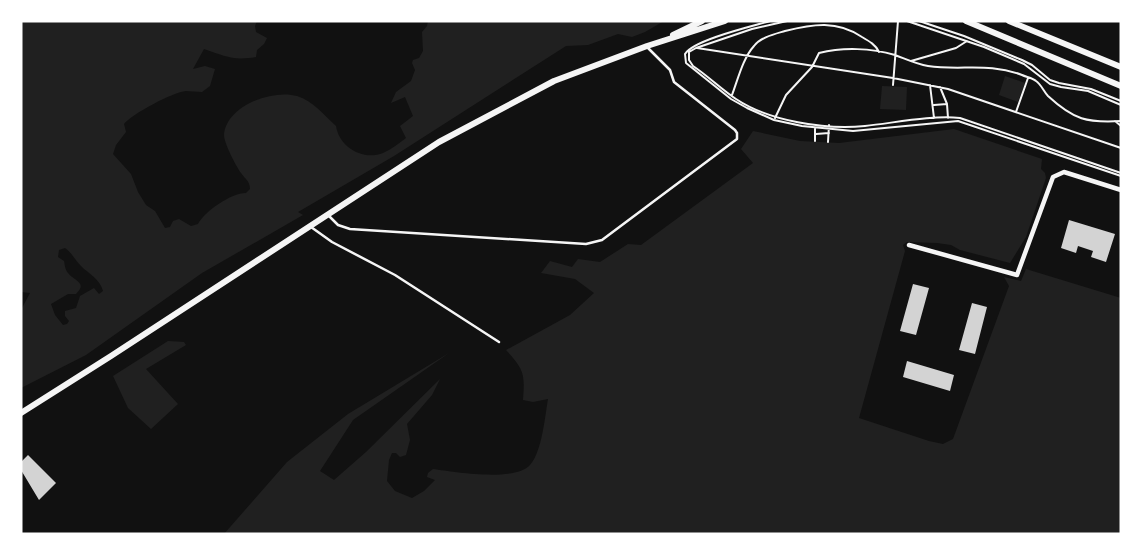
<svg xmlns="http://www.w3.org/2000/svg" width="1142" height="555" font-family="Arial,sans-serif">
	<rect width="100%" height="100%" fill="#111"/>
	<path fill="#202020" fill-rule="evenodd" d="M 21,21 L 257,21 L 255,26 L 256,32 L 267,38 L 264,44 L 257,50 L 256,57 C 233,61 225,56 204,49 L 193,69 L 205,66 L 215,69 L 210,86 L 202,92 C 197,92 191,91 186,91 C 173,92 132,114 124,124 L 126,132 L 116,145 L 113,154 L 131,174 L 138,192 L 146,205 L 155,211 L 165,228 L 170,227 L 173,221 L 179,219 L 191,226 L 198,224 C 205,211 231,193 246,193 L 250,189 C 250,181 245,179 241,173 C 236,166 224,143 224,135 C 226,106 272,89 297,96 C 313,101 324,115 336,126 C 339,147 363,161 383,153 C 392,149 399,143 406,138 L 400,126 L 413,116 L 405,97 L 391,103 L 396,92 L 411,81 L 415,70 L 412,63 L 413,60 L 419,58 L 423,51 L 422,32 L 427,26 L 428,21 L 664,21 L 645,32 L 632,37 L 618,34 L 588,45 L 566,46 L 394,156 L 298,212 L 303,215 L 202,273 L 86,355 L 21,388 L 21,310 L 30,293 L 21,292 ZM 65,248 C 72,253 75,260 81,266 C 89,274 100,279 103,291 L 99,294 L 94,288 L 80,296 L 76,308 L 65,311 L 65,316 L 69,321 L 67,324 L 63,325 L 55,315 L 51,304 L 68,294 L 76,294 C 88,282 74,281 68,273 C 65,269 65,266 64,261 L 58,257 L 59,250 Z
		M 1005,76 L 1025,83 L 1018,102 L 999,95 Z
		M 882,86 L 907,87 L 906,110 L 880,109 Z
		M 954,129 L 1042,159 L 1041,169 L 1045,173 L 1046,178 L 1026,237 L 1010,263 L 960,250 L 951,245 L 937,243 L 907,242 L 903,245 L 905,251 L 859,418 L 929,441 L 943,444 L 953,439 L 1009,286 L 1004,277 L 1021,281 L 1026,269 L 1121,298 L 1121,534 L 224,534 L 287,462 L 348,414 L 449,353 L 353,420 L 320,471 L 334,480 L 366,452 L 440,379 L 432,395 L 407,424 L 410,440 L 406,455 L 400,457 L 396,453 L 392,453 L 389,460 L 387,481 L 395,491 L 412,498 L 424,491 L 435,480 L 427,477 L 428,473 L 433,469 C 454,472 515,482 530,465 C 542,452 545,416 548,399 L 533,402 L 523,400 C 525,373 524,370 506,350 L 570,315 L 594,293 L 575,279 L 541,273 L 550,261 L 572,267 L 578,259 L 600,262 L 628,244 L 641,245 L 753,163 L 741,149 L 753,131 L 800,141 L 839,143 Z
		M 168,341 L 184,342 L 186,345 L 146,369 L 178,404 L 151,429 L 128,408 L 113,376 Z"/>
	<path fill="#d3d3d3" d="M 1069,220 L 1115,234 L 1106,262 L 1091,257 L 1093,251 L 1078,246 L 1076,253 L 1061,248 Z
		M 913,284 L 929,288 L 916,335 L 900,331 Z
		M 972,303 L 987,307 L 975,354 L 959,350 Z
		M 907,361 L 954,375 L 950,391 L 903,377 Z
		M 28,455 L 56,483 L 39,500 L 21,470 L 21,462 Z"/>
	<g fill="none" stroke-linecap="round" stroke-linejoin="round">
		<path stroke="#f5f5f5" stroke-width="2" d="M 770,21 C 753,26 693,40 685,54 L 686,63 L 731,99 L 747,108 L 774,120 L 802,126 L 853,131 L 958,121 L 1121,176
			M 787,21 L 752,29 L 696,48 L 689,52 L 689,60 L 693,66 C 708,76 721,89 736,99 C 769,121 825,130 865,126 C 894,123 931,115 960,118 L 1121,173
			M 907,21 L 984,47 L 1024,64 L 1050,84 L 1061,87 L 1088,91 L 1121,105
			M 919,21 L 964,36 L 1022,60 L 1032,65 L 1050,80 L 1059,83 L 1091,89 L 1121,101
			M 697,48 L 893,78 L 948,89 L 1121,148
			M 911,61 L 956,48 L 967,41
			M 893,85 L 898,21
			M 930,85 L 934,118
			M 940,87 L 947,104 L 948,118
			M 732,95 C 738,79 743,58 754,46 C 761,37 775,34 785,31 C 813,24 837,20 862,37 C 869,41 876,45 879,52
			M 934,105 L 947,104
			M 1016,112 L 1028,78
			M 775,118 L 786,95 L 812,67 L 819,53 C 843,47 871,48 895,55 C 906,59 916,64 928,66 C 961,71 988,62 1022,75 C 1026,77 1033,78 1036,81 C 1041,84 1044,92 1048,96 C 1074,120 1087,123 1121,121
			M 1115,121 L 1121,126
			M 816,134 L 829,133
			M 815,141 L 815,129
			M 828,142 L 829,125"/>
		<path stroke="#f5f5f5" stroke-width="2.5" d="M 329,216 L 338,225 L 350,229 L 586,244 L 602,240 L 737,139 L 737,133 L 735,130 L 674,82 L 670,70 L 648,48
			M 311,227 L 332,242 L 395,275 L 499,342"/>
		<path stroke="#f5f5f5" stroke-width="4.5" d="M 909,245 L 1017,275 L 1053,177 L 1064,172 L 1121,190"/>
		<path stroke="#f5f5f5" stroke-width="6" d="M 966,21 L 1121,86
			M 1009,21 L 1121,67
			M 673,35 L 702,21
			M 21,413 L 111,356 L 439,142 L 554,81 L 647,46 L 725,21"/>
	</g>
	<rect width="1142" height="555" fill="none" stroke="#ffffff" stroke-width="45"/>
</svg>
